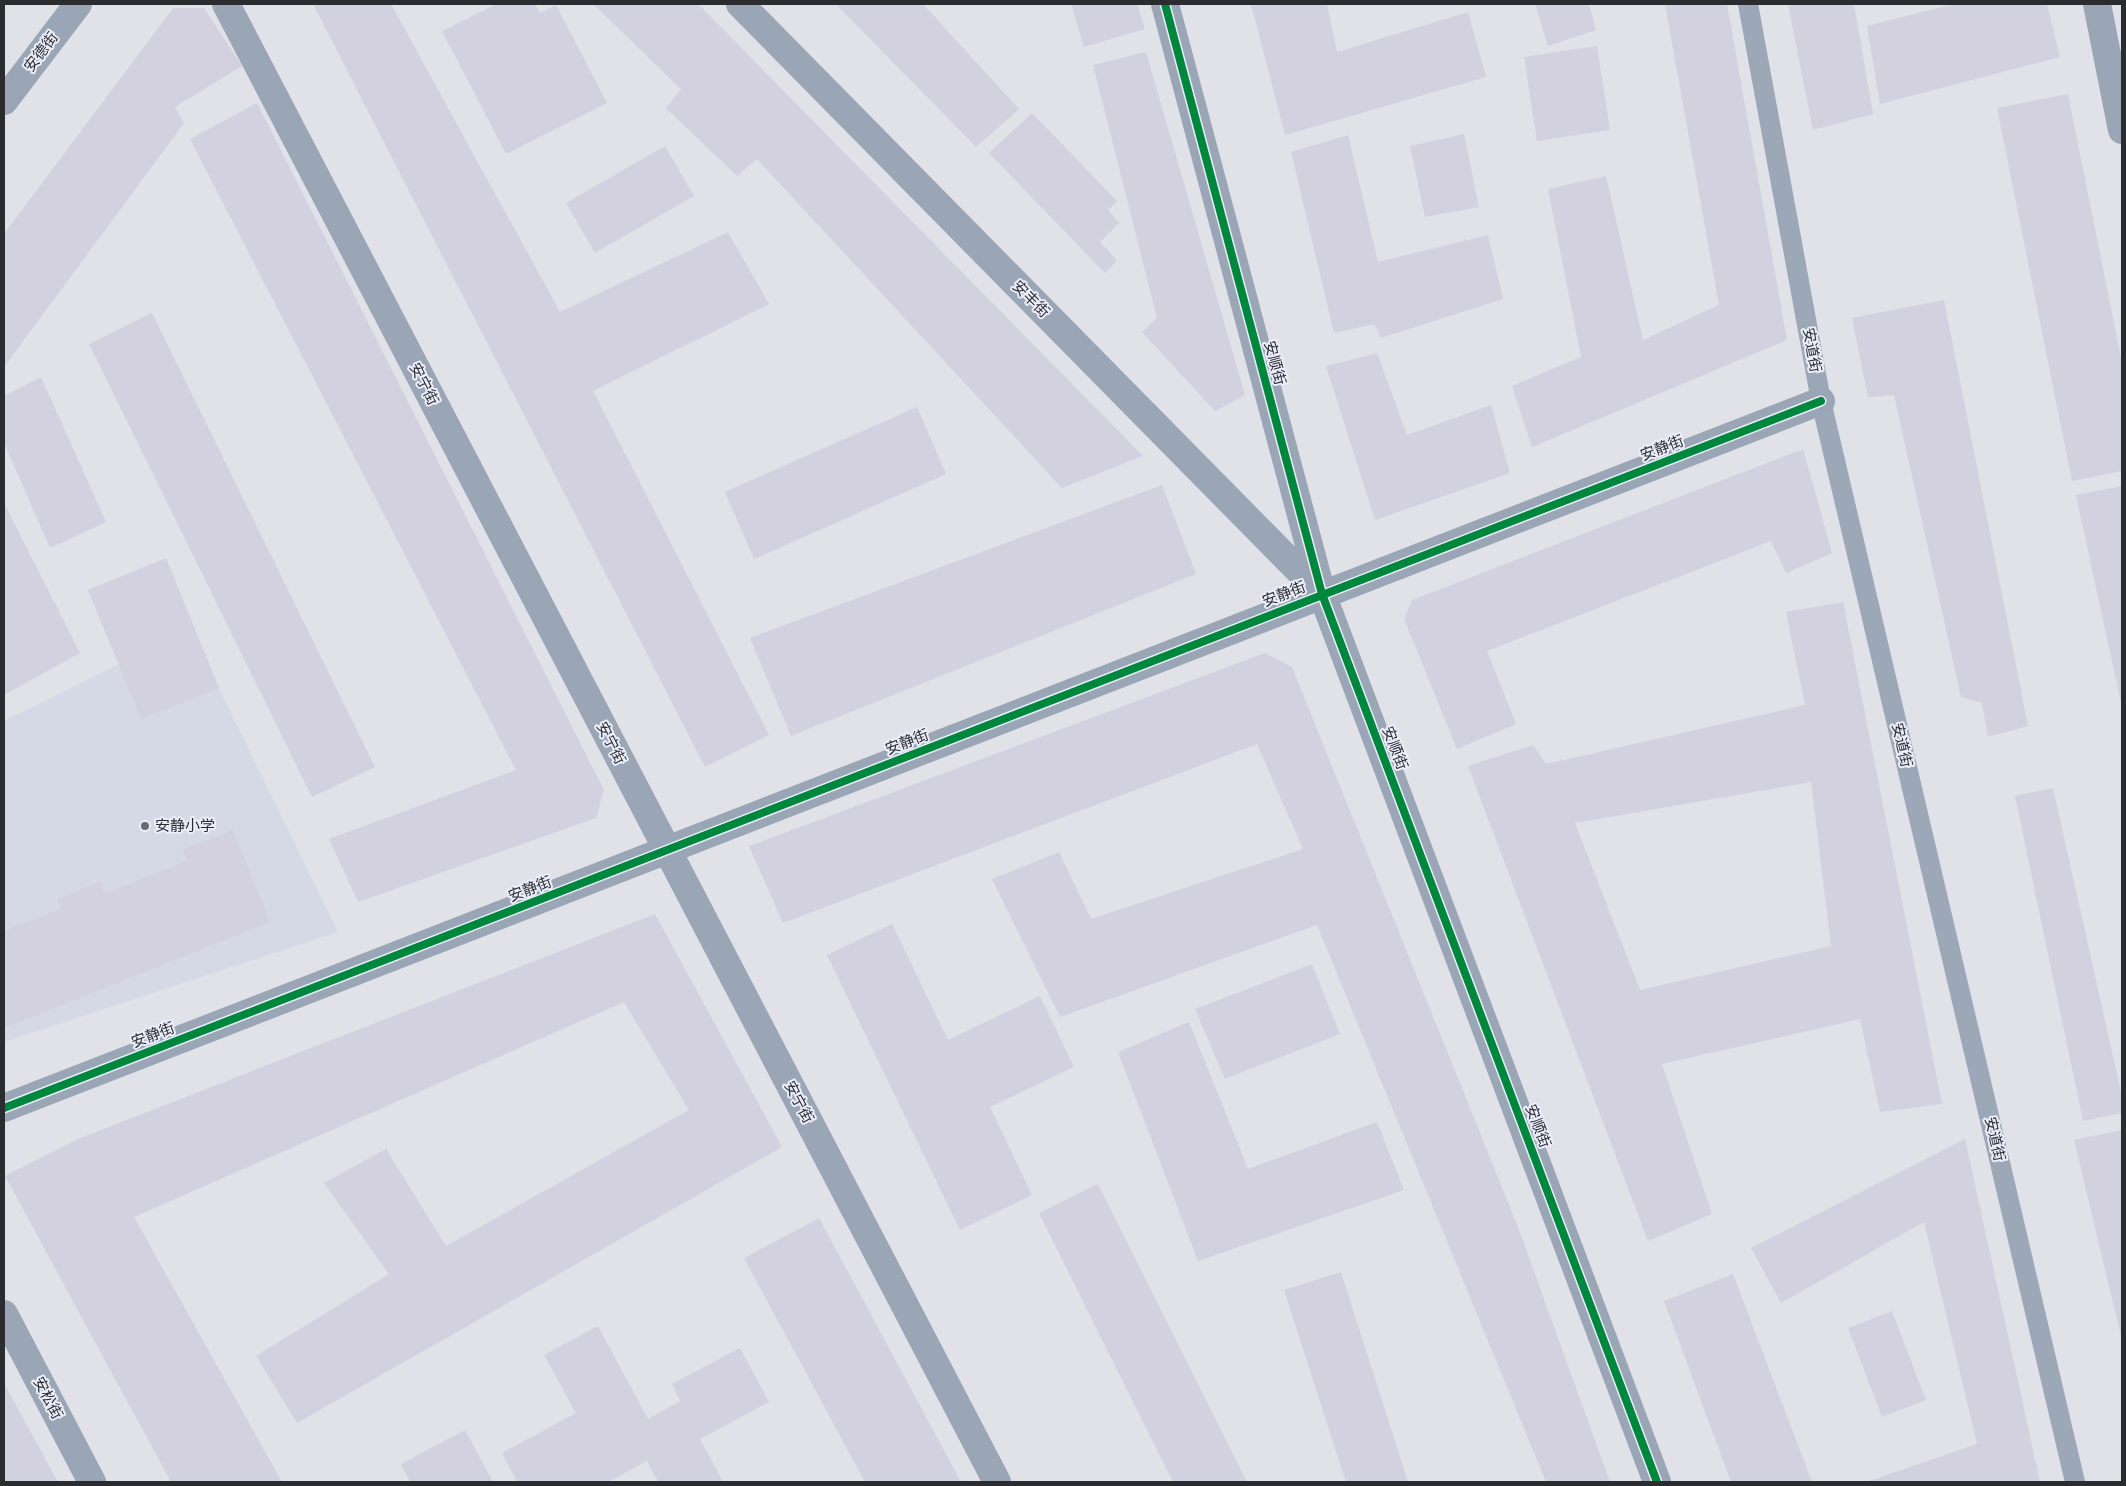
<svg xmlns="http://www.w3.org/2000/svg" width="2126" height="1486" font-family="'DM Sans','Noto Sans SC',sans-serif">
	<rect width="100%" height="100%" fill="#e0e2e8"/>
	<path fill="#d5d8e5" d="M 190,629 L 338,932 L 4,1042 L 4,721 Z"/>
	<path fill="#d3d0e0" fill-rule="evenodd" d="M 313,4 L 391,4 L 560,312 L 728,232 L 769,304 L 593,391 L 769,735 L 705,767 Z
		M 496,4 L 535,4 L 540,13 L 556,5 L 607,103 L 506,154 L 442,31 Z
		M 593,4 L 698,4 L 1143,456 L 1062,488 L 757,159 L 737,176 L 666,108 L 681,89 Z
		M 836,4 L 923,4 L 1019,109 L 976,147 Z
		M 1071,4 L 1137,4 L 1145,29 L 1084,47 Z
		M 1251,4 L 1327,4 L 1337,52 L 1468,12 L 1486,77 L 1285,135 Z
		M 1535,4 L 1589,4 L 1596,30 L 1548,46 Z
		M 1665,4 L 1727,4 L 1787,340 L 1532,447 L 1512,386 L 1581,357 L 1548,189 L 1606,176 L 1643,340 L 1719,305 Z
		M 1788,4 L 1854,4 L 1873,114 L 1813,130 Z
		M 1954,4 L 2047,4 L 2060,57 L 1880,104 L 1867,26 Z
		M 173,8 L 204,8 L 242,66 L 175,107 L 184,123 L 4,367 L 4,234 Z
		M 1597,46 L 1610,130 L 1537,141 L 1524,57 Z
		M 1146,52 L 1245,395 L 1215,411 L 1142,332 L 1157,318 L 1093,65 Z
		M 2068,94 L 2122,363 L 2122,471 L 2072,481 L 1997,108 Z
		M 257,103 L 604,790 L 596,818 L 358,902 L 329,839 L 516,770 L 190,139 Z
		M 1032,113 L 1117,201 L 1108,210 L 1119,223 L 1100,242 L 1117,261 L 1105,273 L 989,153 Z
		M 1464,134 L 1479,207 L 1425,217 L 1410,146 Z
		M 1348,135 L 1378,262 L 1488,235 L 1503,299 L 1381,338 L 1374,324 L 1334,333 L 1291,152 Z
		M 665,146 L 694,196 L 595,253 L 566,203 Z
		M 1944,300 L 2028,726 L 1988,737 L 1982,703 L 1961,697 L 1894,395 L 1868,397 L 1852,318 Z
		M 152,313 L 375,767 L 312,797 L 89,344 Z
		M 1377,353 L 1407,435 L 1491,405 L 1510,473 L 1375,520 L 1326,366 Z
		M 41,377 L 106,522 L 50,548 L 4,443 L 4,396 Z
		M 917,407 L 946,474 L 754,559 L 725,492 Z
		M 1803,449 L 1832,553 L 1786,573 L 1771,541 L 1487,651 L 1516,724 L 1457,749 L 1404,619 L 1412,600 Z
		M 1162,485 L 1196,574 L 791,736 L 750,638 Z
		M 2122,486 L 2122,703 L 2121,703 L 2076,495 Z
		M 4,503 L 80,653 L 4,695 Z
		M 166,558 L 219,688 L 141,719 L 88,590 Z
		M 1843,602 L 1942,1104 L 1880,1112 L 1860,1019 L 1662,1064 L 1712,1214 L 1648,1241 L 1468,766 L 1533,745 L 1546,764 L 1805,705 L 1786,612 ZM 1811,782 L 1831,946 L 1640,990 L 1575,823 Z
		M 1265,653 L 1292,667 L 1518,1227 L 1610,1482 L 1546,1482 L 1317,925 L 1060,1017 L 992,879 L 1059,852 L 1091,919 L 1303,849 L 1257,744 L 783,923 L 749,846 Z
		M 2053,788 L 2122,1097 L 2122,1113 L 2083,1121 L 2015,796 Z
		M 233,830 L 270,922 L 4,1028 L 4,931 L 61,909 L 57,899 L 100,882 L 104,894 L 187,861 L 182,850 Z
		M 655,914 L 782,1147 L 297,1423 L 256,1356 L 389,1274 L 324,1183 L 386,1149 L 446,1246 L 689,1110 L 624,1002 L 134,1217 L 282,1482 L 171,1482 L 5,1176 L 78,1139 Z
		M 892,924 L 948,1040 L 1040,996 L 1074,1067 L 990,1107 L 1032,1195 L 960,1230 L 827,955 Z
		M 1312,964 L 1340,1034 L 1225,1079 L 1195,1009 Z
		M 1189,1022 L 1248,1169 L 1377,1122 L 1404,1190 L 1198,1261 L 1118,1052 Z
		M 2122,1130 L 2122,1340 L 2074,1140 Z
		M 1965,1139 L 2040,1482 L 1866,1482 L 1977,1444 L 1924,1222 L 1781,1303 L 1751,1248 Z
		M 1098,1184 L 1247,1482 L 1173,1482 L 1039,1213 Z
		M 819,1218 L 961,1482 L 865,1482 L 744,1258 Z
		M 1341,1272 L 1408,1482 L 1346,1482 L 1284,1290 Z
		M 1733,1274 L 1812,1482 L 1731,1482 L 1664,1301 Z
		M 1892,1311 L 1926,1400 L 1882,1417 L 1848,1328 Z
		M 598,1326 L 648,1419 L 680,1401 L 672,1384 L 740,1348 L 769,1402 L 700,1439 L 723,1482 L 658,1482 L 647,1461 L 608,1482 L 517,1482 L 502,1453 L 576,1413 L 544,1355 Z
		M 4,1383 L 58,1482 L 4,1482 Z
		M 465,1430 L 493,1482 L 410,1482 L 401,1464 Z"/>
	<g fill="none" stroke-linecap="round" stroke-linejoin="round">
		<path stroke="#9ca7b7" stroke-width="20" d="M 1748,4 L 1821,401 L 2075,1482"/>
		<path stroke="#9aa6b5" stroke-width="28" d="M 226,4 L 997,1482
			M 740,4 L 1321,593
			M 1165,4 L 1322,594 L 1657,1482
			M 2097,4 L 2122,130
			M 4,101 L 78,4
			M 4,1108 L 1821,401
			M 4,1314 L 92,1482"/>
		<defs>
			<path id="cycleway" d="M 1165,4 L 1322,594 L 1657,1482
				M 4,1108 L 1821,401"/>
		</defs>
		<use href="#cycleway" stroke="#ebedfa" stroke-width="11"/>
		<use href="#cycleway" stroke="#00873e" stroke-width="8"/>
	</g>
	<circle fill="#6a6c70" stroke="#ebedfa" stroke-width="2" cx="145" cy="826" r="5"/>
	<g text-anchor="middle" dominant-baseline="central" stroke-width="4" stroke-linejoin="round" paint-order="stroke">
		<g font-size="15" fill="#2b2c30" stroke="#ebedfa">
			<text transform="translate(41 52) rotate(-53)">安德街</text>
			<text transform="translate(1031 299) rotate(45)">安丰街</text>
			<text transform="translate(1812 350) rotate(80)">安道街</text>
			<text transform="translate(1275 363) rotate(75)">安顺街</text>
			<text transform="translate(424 384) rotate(63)">安宁街</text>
			<text transform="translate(1662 448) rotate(-21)">安静街</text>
			<text transform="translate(1284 594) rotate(-21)">安静街</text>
			<text transform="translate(907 742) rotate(-21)">安静街</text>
			<text transform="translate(611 743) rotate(63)">安宁街</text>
			<text transform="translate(1902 745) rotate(77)">安道街</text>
			<text transform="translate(1395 748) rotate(69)">安顺街</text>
			<text transform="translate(530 889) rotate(-21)">安静街</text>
			<text transform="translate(153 1035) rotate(-21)">安静街</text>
			<text transform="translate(799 1102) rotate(62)">安宁街</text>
			<text transform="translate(1538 1126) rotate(69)">安顺街</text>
			<text transform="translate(1995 1139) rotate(77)">安道街</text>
			<text transform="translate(48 1398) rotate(62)">安松街</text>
		</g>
		<g font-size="15" fill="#2b2c30" stroke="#ebedfa" text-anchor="start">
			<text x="155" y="826">安静小学</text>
		</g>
	</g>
	<rect width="2126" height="1486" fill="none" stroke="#2b2c30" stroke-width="10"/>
</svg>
